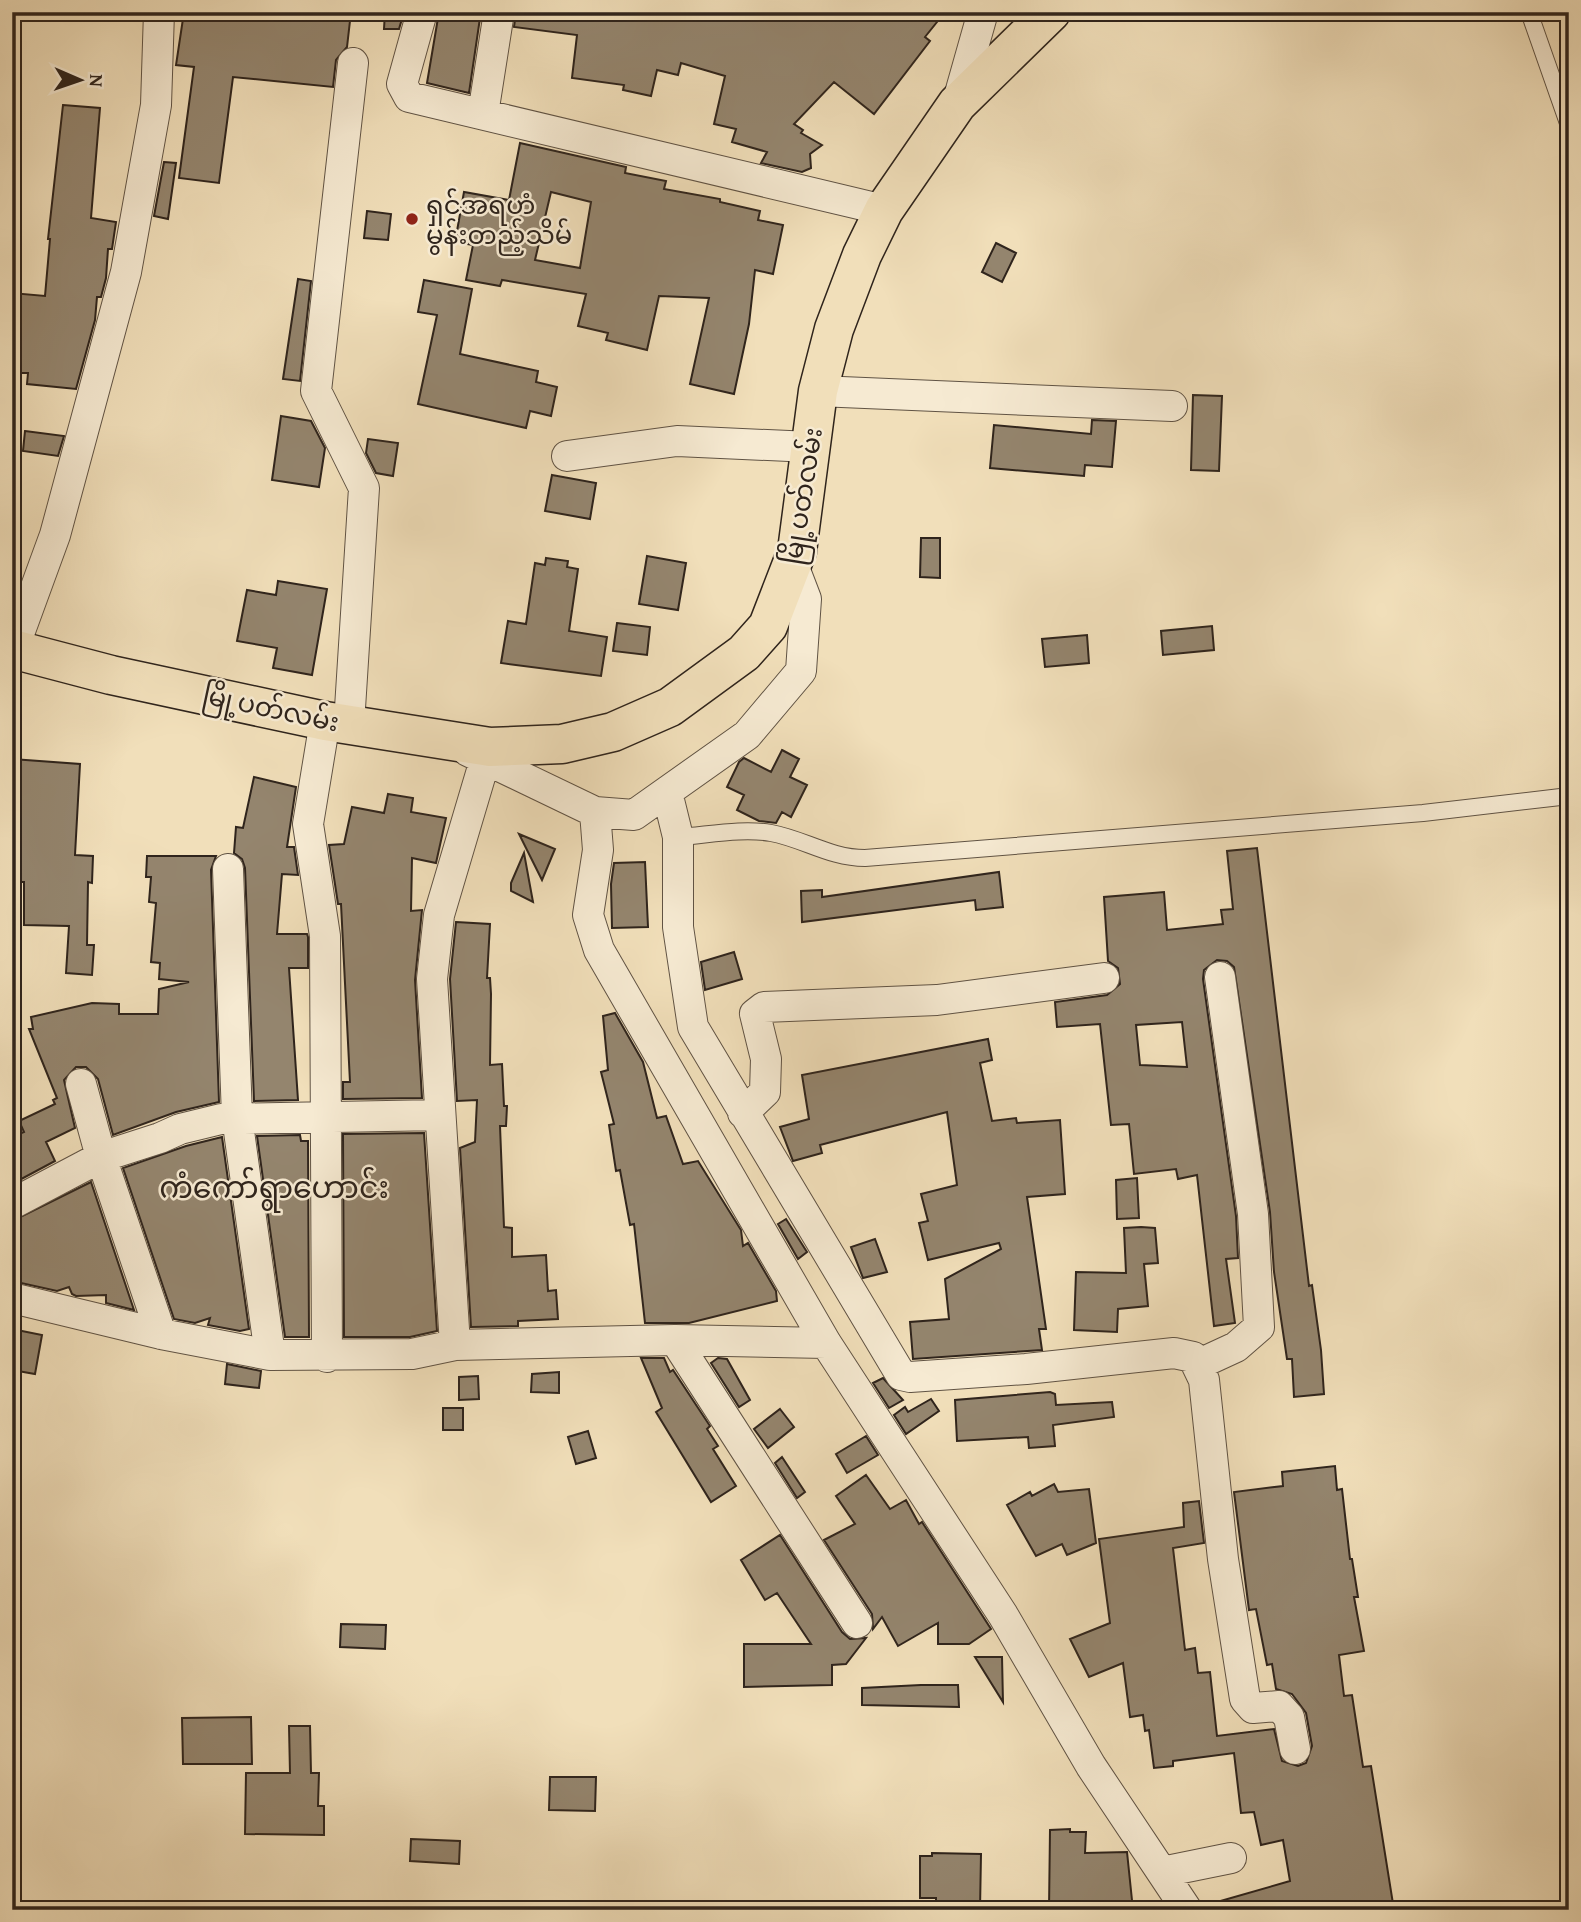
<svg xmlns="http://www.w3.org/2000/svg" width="1581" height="1922" font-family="'Gentium Book Plus','Noto Sans Myanmar',serif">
	<rect width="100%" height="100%" fill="#f1dfba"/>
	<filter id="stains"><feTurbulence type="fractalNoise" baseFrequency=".00286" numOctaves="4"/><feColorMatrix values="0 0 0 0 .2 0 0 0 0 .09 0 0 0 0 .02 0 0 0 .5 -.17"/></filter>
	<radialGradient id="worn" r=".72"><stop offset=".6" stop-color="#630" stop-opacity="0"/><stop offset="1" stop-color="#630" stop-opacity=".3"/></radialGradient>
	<path fill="#94856e" stroke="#2f241c" stroke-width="2" fill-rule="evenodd" d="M 184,12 L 351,12 L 347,47 L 336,60 L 333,87 L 233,77 L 219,183 L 179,178 L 194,67 L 176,65 Z
		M 385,12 L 404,12 L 399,29 L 384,29 Z
		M 439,12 L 480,18 L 469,93 L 427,83 Z
		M 516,12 L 945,12 L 925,37 L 930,41 L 874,114 L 834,82 L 794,124 L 803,130 L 801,133 L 822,145 L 810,154 L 811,168 L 802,172 L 761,163 L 767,152 L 732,142 L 736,129 L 714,124 L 725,76 L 681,63 L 678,75 L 657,70 L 651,96 L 623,90 L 624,85 L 572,78 L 577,35 L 514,27 Z
		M 63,105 L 100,108 L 91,218 L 116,222 L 112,249 L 108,249 L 106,278 L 101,297 L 97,297 L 95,320 L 76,389 L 27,384 L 28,373 L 12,373 L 12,293 L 45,296 L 50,239 L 48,239 Z
		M 520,143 L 626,167 L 625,173 L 666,181 L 664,189 L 720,199 L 720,202 L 760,211 L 758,220 L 783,225 L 773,274 L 755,270 L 749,324 L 734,394 L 690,384 L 709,298 L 659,296 L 647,350 L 606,340 L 608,333 L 578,326 L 586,294 L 502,280 L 500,286 L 466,280 L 473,245 L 455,242 L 464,192 L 509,200 ZM 551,192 L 591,202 L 580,268 L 535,260 Z
		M 164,162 L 176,163 L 168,219 L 154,216 Z
		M 367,211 L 391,214 L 388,240 L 364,238 Z
		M 996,243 L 1016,253 L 1002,282 L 982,272 Z
		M 298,279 L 311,281 L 300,381 L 283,379 Z
		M 424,280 L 472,289 L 460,354 L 538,371 L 536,382 L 557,387 L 551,416 L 530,411 L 526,428 L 418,404 L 437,315 L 418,312 Z
		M 1193,395 L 1222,396 L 1219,471 L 1191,470 Z
		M 281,416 L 311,421 L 325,448 L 319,487 L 272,480 Z
		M 1092,420 L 1116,421 L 1112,467 L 1085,465 L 1084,476 L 990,468 L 994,425 L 1091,434 Z
		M 25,431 L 64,436 L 58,456 L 23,451 Z
		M 368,439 L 398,443 L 393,476 L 376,473 L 366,453 Z
		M 552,475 L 596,483 L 590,519 L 545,511 Z
		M 921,538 L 940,538 L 940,578 L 920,577 Z
		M 647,556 L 686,563 L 678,610 L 639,604 Z
		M 546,558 L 568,561 L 567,567 L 578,569 L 569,631 L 607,637 L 601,676 L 501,663 L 508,621 L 526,624 L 535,563 L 545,565 Z
		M 278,581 L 327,589 L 312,675 L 273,668 L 277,648 L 237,641 L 247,590 L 276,595 Z
		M 617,623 L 650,627 L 647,655 L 613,651 Z
		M 1212,626 L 1214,650 L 1163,655 L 1161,631 Z
		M 1087,635 L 1089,663 L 1045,667 L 1042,639 Z
		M 782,750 L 799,759 L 790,777 L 807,785 L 791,817 L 782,812 L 776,823 L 759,821 L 737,810 L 744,795 L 727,787 L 739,762 L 744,758 L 771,772 Z
		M 12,759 L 80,764 L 75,855 L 93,856 L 92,883 L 88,882 L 87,945 L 94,945 L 92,975 L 66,973 L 69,926 L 24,925 L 24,882 L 12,882 Z
		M 254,777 L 296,787 L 287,847 L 294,847 L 298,875 L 282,874 L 277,934 L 307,934 L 308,937 L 308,968 L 289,968 L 298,1100 L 254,1101 L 245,868 L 242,859 L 234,853 L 236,827 L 243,828 Z
		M 388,794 L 413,798 L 411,812 L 446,818 L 436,863 L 412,858 L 411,911 L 422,910 L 415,980 L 422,1098 L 343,1099 L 343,1082 L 350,1082 L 341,904 L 338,904 L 329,845 L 344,844 L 352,807 L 384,813 Z
		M 519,834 L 555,849 L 542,880 Z
		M 1257,848 L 1309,1286 L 1312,1285 L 1321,1350 L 1324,1394 L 1294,1397 L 1292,1359 L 1287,1359 L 1274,1272 L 1270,1212 L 1234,967 L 1227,961 L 1217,960 L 1204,970 L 1203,979 L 1236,1216 L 1238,1258 L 1226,1259 L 1235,1323 L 1214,1326 L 1197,1175 L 1178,1179 L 1176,1169 L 1134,1174 L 1129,1124 L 1111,1125 L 1100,1024 L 1057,1027 L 1055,1002 L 1107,995 L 1120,984 L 1118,968 L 1108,961 L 1104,897 L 1164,892 L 1167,930 L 1223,924 L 1221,910 L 1233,909 L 1227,851 ZM 1182,1022 L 1187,1067 L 1140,1065 L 1136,1025 Z
		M 524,853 L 533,902 L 511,891 L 511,883 Z
		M 147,856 L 216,856 L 211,870 L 219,1102 L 176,1112 L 113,1135 L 98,1079 L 86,1067 L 76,1067 L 64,1080 L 75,1128 L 46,1142 L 55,1161 L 12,1184 L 12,1137 L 24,1132 L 19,1121 L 55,1104 L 53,1100 L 57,1098 L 29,1029 L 33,1029 L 31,1017 L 92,1003 L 119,1004 L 119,1014 L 158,1014 L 159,989 L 189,982 L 159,979 L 160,963 L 151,962 L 156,903 L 149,902 L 151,877 L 146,877 Z
		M 645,862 L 648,927 L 612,928 L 611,884 L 614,863 Z
		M 999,872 L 1003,907 L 976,910 L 975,900 L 802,922 L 801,891 L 822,890 L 822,897 Z
		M 456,922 L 490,924 L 487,978 L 490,978 L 491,994 L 490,1065 L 502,1064 L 504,1106 L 507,1106 L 506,1126 L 500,1126 L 504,1227 L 512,1228 L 512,1257 L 546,1255 L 548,1291 L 556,1290 L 558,1319 L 518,1321 L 518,1326 L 471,1327 L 460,1148 L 475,1142 L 477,1100 L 457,1101 L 450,979 Z
		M 734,952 L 742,979 L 705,990 L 701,962 Z
		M 615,1013 L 643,1062 L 657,1118 L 666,1116 L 683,1164 L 698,1161 L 741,1230 L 743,1246 L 748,1243 L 776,1291 L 777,1301 L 689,1323 L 645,1323 L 634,1224 L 630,1225 L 620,1170 L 616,1171 L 609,1125 L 614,1124 L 601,1072 L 608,1070 L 603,1016 Z
		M 988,1039 L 992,1060 L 980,1063 L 992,1121 L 1016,1118 L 1017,1123 L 1060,1120 L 1065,1194 L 1027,1197 L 1046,1329 L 1039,1329 L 1042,1350 L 913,1359 L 910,1322 L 949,1319 L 945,1279 L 1001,1249 L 999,1243 L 928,1260 L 919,1223 L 928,1221 L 921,1194 L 957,1185 L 947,1112 L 820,1145 L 822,1153 L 793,1161 L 780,1127 L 809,1119 L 802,1075 Z
		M 424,1133 L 437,1331 L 410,1337 L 344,1337 L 343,1134 Z
		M 300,1135 L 301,1141 L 308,1141 L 309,1337 L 285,1337 L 257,1136 Z
		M 222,1137 L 249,1329 L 240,1331 L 208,1325 L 210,1318 L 195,1323 L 174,1319 L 123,1168 L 186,1146 Z
		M 1137,1178 L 1139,1218 L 1117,1219 L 1116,1180 Z
		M 91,1182 L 134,1310 L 106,1303 L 106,1295 L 76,1296 L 72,1294 L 69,1287 L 57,1291 L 12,1281 L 12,1221 Z
		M 786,1219 L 807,1252 L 798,1259 L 778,1224 Z
		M 1141,1227 L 1155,1228 L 1158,1263 L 1144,1264 L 1148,1306 L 1118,1309 L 1117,1332 L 1074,1330 L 1076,1272 L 1126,1273 L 1124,1228 Z
		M 875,1239 L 887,1272 L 863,1278 L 851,1247 Z
		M 12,1329 L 42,1335 L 35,1374 L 12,1370 Z
		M 641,1358 L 664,1358 L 670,1372 L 673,1370 L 710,1426 L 707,1429 L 718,1446 L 713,1449 L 736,1486 L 711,1502 L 656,1412 L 662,1408 Z
		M 718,1358 L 727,1359 L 750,1400 L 739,1407 L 711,1363 Z
		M 227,1364 L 261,1371 L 259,1388 L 225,1384 Z
		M 559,1372 L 559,1393 L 531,1392 L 532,1374 Z
		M 478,1376 L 479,1399 L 459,1400 L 459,1377 Z
		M 883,1378 L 903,1400 L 889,1408 L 873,1383 Z
		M 1050,1392 L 1055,1394 L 1056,1405 L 1112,1402 L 1114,1417 L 1053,1425 L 1055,1446 L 1029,1448 L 1028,1437 L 957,1441 L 955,1400 Z
		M 931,1399 L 939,1411 L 906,1434 L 894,1415 L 905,1407 L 908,1412 Z
		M 443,1408 L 463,1408 L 463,1430 L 443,1430 Z
		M 780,1409 L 794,1427 L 768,1448 L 754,1429 Z
		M 588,1431 L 596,1458 L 576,1464 L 568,1437 Z
		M 866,1436 L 878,1455 L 847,1473 L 836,1454 Z
		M 782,1457 L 805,1492 L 797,1498 L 775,1463 Z
		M 1335,1466 L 1337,1490 L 1342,1489 L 1350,1559 L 1352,1559 L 1358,1597 L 1354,1597 L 1364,1651 L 1339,1655 L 1344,1696 L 1352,1695 L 1363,1767 L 1371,1766 L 1394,1910 L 1211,1910 L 1210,1904 L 1290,1881 L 1283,1840 L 1261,1845 L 1254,1812 L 1241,1813 L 1234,1753 L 1173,1761 L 1173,1766 L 1154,1768 L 1149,1730 L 1145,1731 L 1143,1715 L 1130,1717 L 1123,1663 L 1089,1677 L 1070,1639 L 1110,1623 L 1099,1539 L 1184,1527 L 1183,1503 L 1199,1501 L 1204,1543 L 1173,1548 L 1185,1650 L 1195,1648 L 1198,1673 L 1210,1672 L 1217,1736 L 1274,1729 L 1282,1761 L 1298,1766 L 1306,1763 L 1312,1746 L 1306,1713 L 1292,1694 L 1276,1689 L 1272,1664 L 1267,1665 L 1256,1609 L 1249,1610 L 1234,1492 L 1283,1486 L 1282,1472 Z
		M 866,1475 L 890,1509 L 906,1500 L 919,1524 L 922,1522 L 991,1629 L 969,1644 L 938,1644 L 938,1623 L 898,1646 L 882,1617 L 873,1629 L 872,1614 L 824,1540 L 855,1524 L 836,1496 Z
		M 1054,1484 L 1058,1492 L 1089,1489 L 1096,1543 L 1067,1555 L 1062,1544 L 1036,1556 L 1007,1505 L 1030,1492 L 1032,1496 Z
		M 780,1535 L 842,1632 L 850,1639 L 866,1638 L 846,1664 L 832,1665 L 832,1685 L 744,1687 L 744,1644 L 811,1644 L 777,1593 L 765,1600 L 741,1560 Z
		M 341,1624 L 386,1625 L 385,1649 L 340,1647 Z
		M 975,1657 L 1002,1657 L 1003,1702 Z
		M 921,1685 L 958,1685 L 959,1707 L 862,1705 L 862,1688 Z
		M 251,1717 L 252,1764 L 183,1764 L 182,1718 Z
		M 289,1726 L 310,1726 L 311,1773 L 319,1773 L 318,1806 L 324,1806 L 324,1835 L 245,1834 L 246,1773 L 290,1773 Z
		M 550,1777 L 596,1777 L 595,1811 L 549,1810 Z
		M 1070,1829 L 1070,1832 L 1086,1832 L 1085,1853 L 1127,1852 L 1133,1910 L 1049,1910 L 1050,1830 Z
		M 411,1839 L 460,1841 L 459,1864 L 410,1861 Z
		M 932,1853 L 981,1854 L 980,1910 L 936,1910 L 936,1898 L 920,1898 L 920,1856 L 932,1856 Z"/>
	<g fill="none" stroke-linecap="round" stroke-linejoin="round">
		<defs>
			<path id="lane" d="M 1529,12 L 1569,126
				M 678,837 C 708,835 742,828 771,833 C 804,839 830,858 865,858 L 1423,813 L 1569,796"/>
			<path id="street" d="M 422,12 L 402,84 L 409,97 L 884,210
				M 957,104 L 983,12
				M 483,114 L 499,12
				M 818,391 L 1172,406
				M 567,456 L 677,441 L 811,447
				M 13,650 L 55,535 L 126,272 L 156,105 L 159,12
				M 325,721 L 308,824 L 325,936 L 327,1357
				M 349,724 L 364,488 L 316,391 L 353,63
				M 468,751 L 595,812 L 634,815 L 747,735 L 801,671 L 806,599 L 793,565
				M 667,792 L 678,837 L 678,927 L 693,1027 L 901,1375 L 910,1377 L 1026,1369 L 1174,1353 L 1193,1357 L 1204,1380 L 1223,1559 L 1245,1699 L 1253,1708 L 1279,1706 L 1289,1717 L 1295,1749
				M 595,812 L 598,850 L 588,915 L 599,950 L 826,1343 L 1003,1615 L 1091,1766 L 1187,1910
				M 81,1084 L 101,1157 L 161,1334
				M 743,1113 L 765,1092 L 766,1059 L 755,1014 L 764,1007 L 937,1000 L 1104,978
				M 12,1204 L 101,1157 L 160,1138 L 180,1129 L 221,1119 L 440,1115
				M 12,1298 L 161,1334 L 270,1355 L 237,1117 L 228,869
				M 675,1340 L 857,1623
				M 455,1345 L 432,979 L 439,915 L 485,760
				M 270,1355 L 412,1354 L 455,1345 L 675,1340 L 826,1343
				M 1197,1365 L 1236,1347 L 1259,1327 L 1253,1214 L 1220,977
				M 1162,1872 L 1231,1858"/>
			<path id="primary" d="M 12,649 L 111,675 L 325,721 L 490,747 L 562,744 L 613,732 L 670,707 L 744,653 L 768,626 L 797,551 L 818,391 L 834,329 L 862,255 L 884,210 L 957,104 L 1051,12"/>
		</defs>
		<use href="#lane" stroke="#605344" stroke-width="18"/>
		<use href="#street" stroke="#605344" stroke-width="32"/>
		<use href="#primary" stroke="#2f241c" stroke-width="41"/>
		<use href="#lane" stroke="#f6ead2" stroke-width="16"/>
		<use href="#street" stroke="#f6ead2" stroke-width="30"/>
		<use href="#primary" stroke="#f1dfba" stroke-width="38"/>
	</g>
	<circle fill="#8f2418" stroke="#f6ead2" stroke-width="2.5" cx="412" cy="219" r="7"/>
	<g text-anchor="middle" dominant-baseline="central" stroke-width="5" stroke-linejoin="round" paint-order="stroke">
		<g font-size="26" fill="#2f241c" stroke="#f6ead2" text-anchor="start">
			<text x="426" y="204">ရှင်အရဟံ<tspan x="426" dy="30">မွန်းတည့်သိမ်</tspan></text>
		</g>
		<g font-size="26" fill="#2f241c" stroke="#f6ead2">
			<text transform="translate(802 496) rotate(-81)">မြို့ပတ်လမ်း</text>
			<text transform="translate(271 708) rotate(12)">မြို့ပတ်လမ်း</text>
		</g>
		<g font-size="30" fill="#2f241c" stroke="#f6ead2">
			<text x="274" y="1187">ကံကော်ရွာဟောင်း</text>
		</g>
	</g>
	<rect width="1581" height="1922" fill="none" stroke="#f1dfba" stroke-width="42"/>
	<rect x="14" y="14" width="1553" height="1894" fill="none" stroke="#2f241c" stroke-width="3.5"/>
	<rect x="21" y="21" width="1539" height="1880" fill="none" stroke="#2f241c" stroke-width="2"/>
	<g transform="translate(80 80) rotate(92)" stroke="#f6ead2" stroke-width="5" paint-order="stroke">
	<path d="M0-5L12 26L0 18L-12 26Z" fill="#2f241c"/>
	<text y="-10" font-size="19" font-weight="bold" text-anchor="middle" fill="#2f241c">N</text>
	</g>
	<rect width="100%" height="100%" filter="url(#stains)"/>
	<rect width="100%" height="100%" fill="url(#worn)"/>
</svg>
